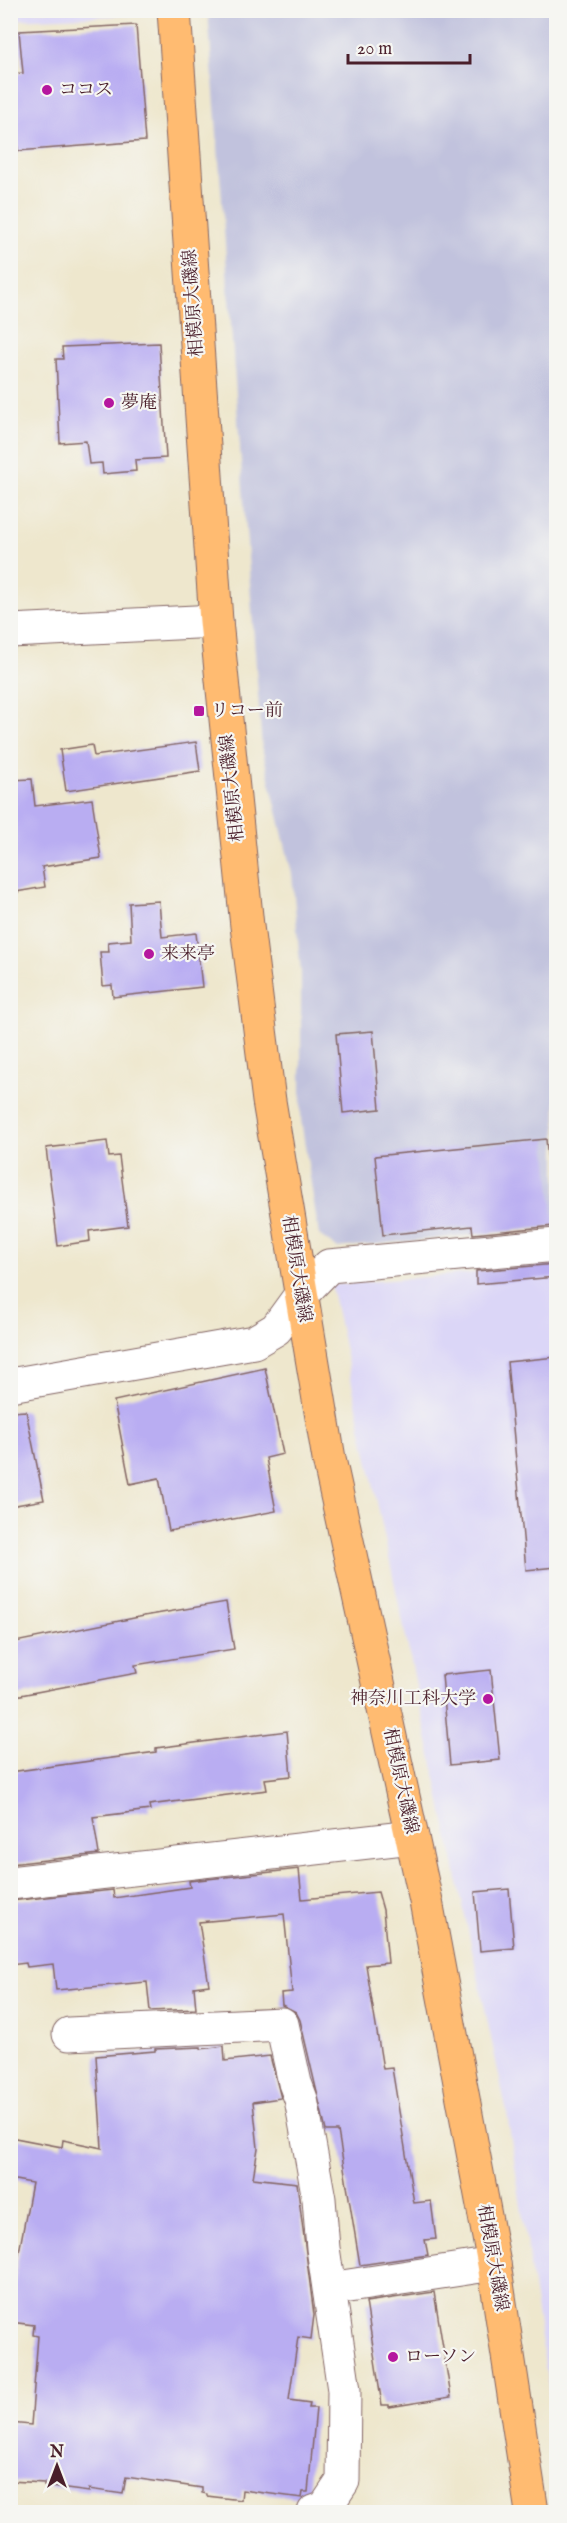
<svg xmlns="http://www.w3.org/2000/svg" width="567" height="2523" font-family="'IM FELL English','Noto Serif JP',serif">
	<rect width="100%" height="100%" fill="#f6f6f2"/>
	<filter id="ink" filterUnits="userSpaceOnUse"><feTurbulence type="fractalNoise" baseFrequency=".0167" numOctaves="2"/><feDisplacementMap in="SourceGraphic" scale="12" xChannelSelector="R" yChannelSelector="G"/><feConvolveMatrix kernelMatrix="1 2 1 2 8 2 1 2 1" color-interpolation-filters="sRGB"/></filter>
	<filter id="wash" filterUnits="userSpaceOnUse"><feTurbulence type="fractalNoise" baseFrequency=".008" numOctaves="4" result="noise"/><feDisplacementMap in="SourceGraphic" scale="24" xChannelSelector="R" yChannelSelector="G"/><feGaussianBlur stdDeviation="1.35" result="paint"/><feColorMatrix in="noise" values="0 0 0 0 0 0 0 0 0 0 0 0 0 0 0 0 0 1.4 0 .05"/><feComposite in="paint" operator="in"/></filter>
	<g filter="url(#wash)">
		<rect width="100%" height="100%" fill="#eee7cd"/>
		<path fill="#dbd6f7" d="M 138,10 L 138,15 L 11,20 L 11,11 Z
			M 556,1266 L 556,2438 L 507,2113 L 331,1285 Z"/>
		<path fill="#c1c2dd" d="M 208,11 L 556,11 L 556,1227 L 337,1248 L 319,1235 L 301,1120 L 301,973 L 292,874 L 262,748 Z"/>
		<g id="blocks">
			<path fill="#b9adf2" d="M 136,25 L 145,141 L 18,151 L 15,120 L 10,120 L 10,74 L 23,73 L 19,31 Z
				M 159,343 L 166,458 L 135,460 L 136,471 L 103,474 L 102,463 L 89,464 L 86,441 L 60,443 L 56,359 L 63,359 L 62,347 Z
				M 196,742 L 200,771 L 66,791 L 60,750 L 92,745 L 94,756 Z
				M 32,779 L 35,806 L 92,799 L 101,858 L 42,867 L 45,887 L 10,893 L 10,780 Z
				M 159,901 L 162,937 L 196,933 L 202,987 L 113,997 L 112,985 L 103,986 L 100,952 L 109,952 L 108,942 L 131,940 L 129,903 Z
				M 373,1031 L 380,1109 L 343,1113 L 336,1034 Z
				M 546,1139 L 554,1226 L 473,1234 L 472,1226 L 383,1235 L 375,1156 Z
				M 107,1141 L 109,1157 L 119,1156 L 128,1226 L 89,1231 L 90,1241 L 58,1246 L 46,1148 Z
				M 556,1264 L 556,1277 L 476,1284 L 476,1271 Z
				M 556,1357 L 556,1567 L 526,1570 L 507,1362 Z
				M 265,1368 L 283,1454 L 266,1458 L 276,1511 L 169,1531 L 159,1478 L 130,1484 L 114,1401 Z
				M 26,1411 L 44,1500 L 10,1506 L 10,1412 Z
				M 226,1602 L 234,1649 L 135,1665 L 137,1673 L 10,1697 L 10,1643 L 144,1616 Z
				M 491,1670 L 500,1760 L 450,1765 L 442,1675 Z
				M 287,1731 L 291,1776 L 265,1779 L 267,1790 L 149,1805 L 150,1810 L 93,1817 L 99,1854 L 10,1864 L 10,1772 L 156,1752 L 156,1748 Z
				M 299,1869 L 302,1899 L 378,1892 L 383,1910 L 388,1963 L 366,1965 L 383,2069 L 392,2068 L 414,2203 L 431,2201 L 436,2239 L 425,2240 L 428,2255 L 360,2265 L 338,2131 L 326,2131 L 300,2020 L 296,2012 L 282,2005 L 281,1993 L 292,1992 L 284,1914 L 199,1922 L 209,1985 L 194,1987 L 196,2009 L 150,2011 L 147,1982 L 56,1990 L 53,1964 L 27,1967 L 26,1963 L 10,1965 L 10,1901 L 113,1890 L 114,1898 L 190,1887 L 189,1881 Z
				M 509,1889 L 514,1948 L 480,1951 L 475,1892 Z
				M 224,2046 L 225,2061 L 270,2056 L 281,2098 L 253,2102 L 258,2148 L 253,2178 L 297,2183 L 314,2315 L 311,2339 L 298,2337 L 289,2400 L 310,2403 L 309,2408 L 316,2408 L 308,2492 L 303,2492 L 302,2498 L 242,2490 L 241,2500 L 207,2496 L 207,2494 L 202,2493 L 202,2488 L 126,2477 L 123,2494 L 89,2489 L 89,2492 L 44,2486 L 44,2483 L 10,2481 L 10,2423 L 31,2425 L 38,2336 L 33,2335 L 34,2325 L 10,2322 L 17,2263 L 32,2183 L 10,2179 L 10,2137 L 62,2147 L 63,2140 L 102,2148 L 96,2056 L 155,2051 L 155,2049 L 201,2047 L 201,2049 Z
				M 434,2292 L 451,2397 L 389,2407 L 389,2405 L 382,2405 L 366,2302 Z"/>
		</g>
	</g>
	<g filter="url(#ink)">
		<use href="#blocks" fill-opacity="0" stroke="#836564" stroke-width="1.5"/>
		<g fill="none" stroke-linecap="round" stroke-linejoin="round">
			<defs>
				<path id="street" d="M 10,631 L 216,621
					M 10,1385 L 254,1342 L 276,1329 L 300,1296 L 329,1266 L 556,1245
					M 10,1883 L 412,1837
					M 69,2034 L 282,2024 L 295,2083 L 301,2099 L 319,2199 L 323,2248 L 344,2390 L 343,2481 L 325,2508 L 314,2512
					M 329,2289 L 494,2264"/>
				<path id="primary" d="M 174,10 L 216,621 L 247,926 L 269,1101 L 329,1459 L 426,1901 L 494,2264 L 532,2512"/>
			</defs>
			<use href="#street" stroke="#836564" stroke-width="35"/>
			<use href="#primary" stroke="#836564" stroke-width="35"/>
			<use href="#street" stroke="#fff" stroke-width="33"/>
			<use href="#primary" stroke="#ffbb71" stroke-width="33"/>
		</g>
	</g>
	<g fill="#b5179e" stroke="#f6f6f2" stroke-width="2">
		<circle cx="47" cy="90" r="6"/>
		<circle cx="109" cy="403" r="6"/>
		<rect x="193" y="705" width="12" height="12" rx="3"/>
		<circle cx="149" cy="954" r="6"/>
		<circle cx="488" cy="1699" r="6"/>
		<circle cx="393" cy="2357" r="6"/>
	</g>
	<g text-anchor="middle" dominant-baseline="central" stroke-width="4.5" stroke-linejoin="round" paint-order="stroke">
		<g font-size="18" fill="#4a1f2b" stroke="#f6f6f2" text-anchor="start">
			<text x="59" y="90">ココス</text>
			<text x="121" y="403">夢庵</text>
			<text x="211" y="711">リコー前</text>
			<text x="161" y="954">来来亭</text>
			<text x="476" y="1699" text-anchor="end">神奈川工科大学</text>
			<text x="405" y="2357">ローソン</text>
		</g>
		<g font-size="18" fill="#4a1f2b" stroke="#f6f6f2">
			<text transform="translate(194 303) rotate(-94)">相模原大磯線</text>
			<text transform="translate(233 788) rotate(-96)">相模原大磯線</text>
			<text transform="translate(296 1269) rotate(81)">相模原大磯線</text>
			<text transform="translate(400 1781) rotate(78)">相模原大磯線</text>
			<text transform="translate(492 2258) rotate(80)">相模原大磯線</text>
		</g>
	</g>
	<rect width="567" height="2523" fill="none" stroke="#f6f6f2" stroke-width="36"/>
	<g transform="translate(57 2466)" stroke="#f6f6f2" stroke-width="4.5" paint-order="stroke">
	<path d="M0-4.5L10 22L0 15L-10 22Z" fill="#4a1f2b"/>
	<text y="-9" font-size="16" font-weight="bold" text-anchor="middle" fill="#4a1f2b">N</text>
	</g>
	<path d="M348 54v9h122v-9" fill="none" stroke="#4a1f2b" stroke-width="3"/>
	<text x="357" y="54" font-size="18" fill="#4a1f2b" stroke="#f6f6f2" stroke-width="4.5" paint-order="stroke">20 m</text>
</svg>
